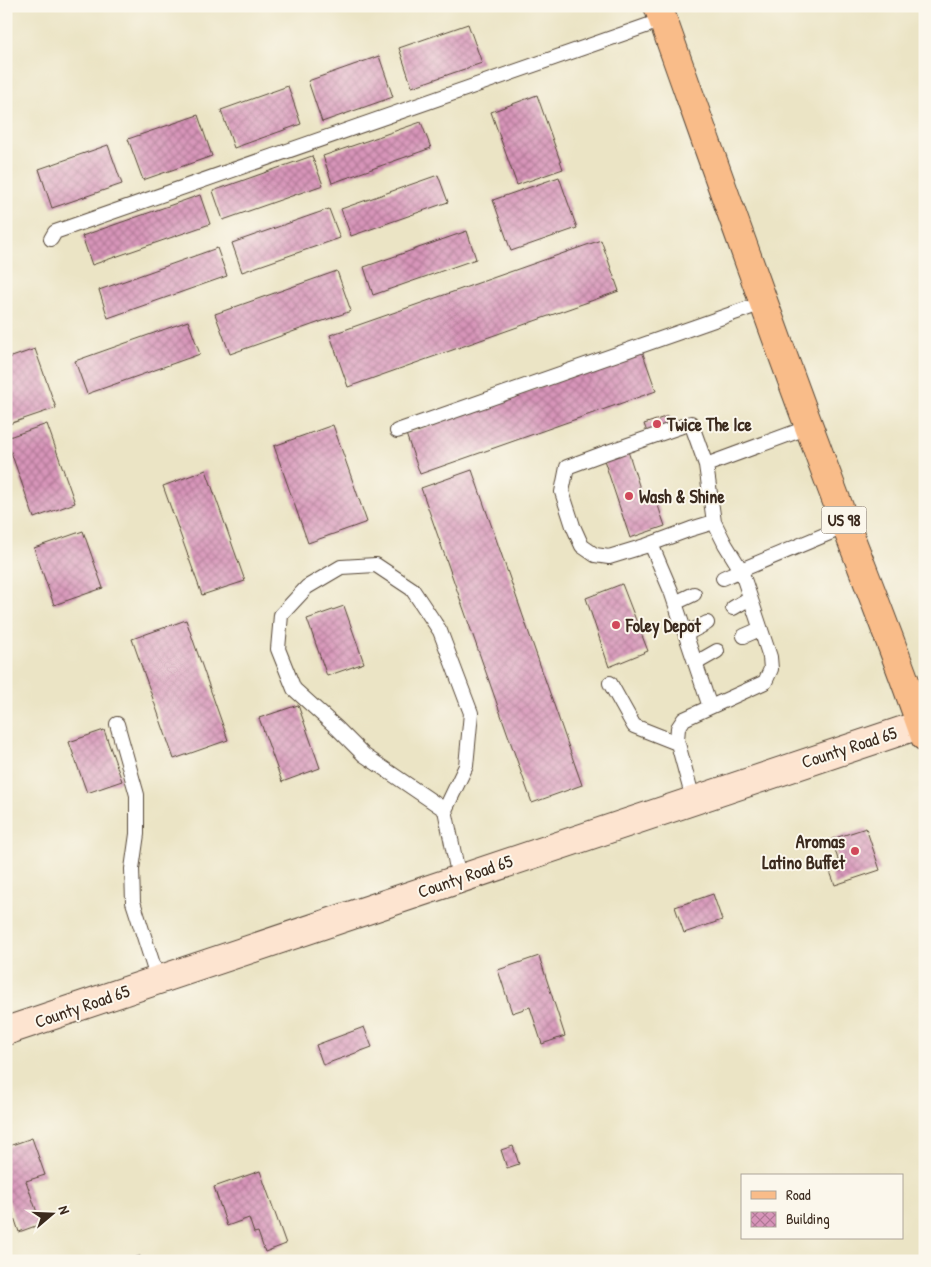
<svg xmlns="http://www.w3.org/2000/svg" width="931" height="1267" font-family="'Patrick Hand',sans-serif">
	<defs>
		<pattern id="building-cross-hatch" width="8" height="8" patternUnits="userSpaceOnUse" patternTransform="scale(1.25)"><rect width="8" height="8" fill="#d794b9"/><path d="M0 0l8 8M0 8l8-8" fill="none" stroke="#b07996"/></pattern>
	</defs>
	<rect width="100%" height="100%" fill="#fbf7ec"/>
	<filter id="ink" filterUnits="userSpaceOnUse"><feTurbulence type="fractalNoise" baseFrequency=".02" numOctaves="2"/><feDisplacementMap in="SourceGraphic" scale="10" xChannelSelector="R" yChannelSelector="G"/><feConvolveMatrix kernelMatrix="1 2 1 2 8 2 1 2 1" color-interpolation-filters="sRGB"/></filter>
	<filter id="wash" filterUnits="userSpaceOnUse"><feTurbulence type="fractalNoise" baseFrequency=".0096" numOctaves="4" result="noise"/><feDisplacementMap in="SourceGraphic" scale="20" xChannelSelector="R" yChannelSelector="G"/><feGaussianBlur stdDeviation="1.12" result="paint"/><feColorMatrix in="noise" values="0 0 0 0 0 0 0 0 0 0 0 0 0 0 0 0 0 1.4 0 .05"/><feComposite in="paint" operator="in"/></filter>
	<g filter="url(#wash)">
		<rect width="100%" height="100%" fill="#ebe4c5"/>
		<g id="blocks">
			<path fill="url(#building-cross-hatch)" d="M 468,24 L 482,63 L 412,87 L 399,48 Z
				M 379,56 L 393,97 L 322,122 L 308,81 Z
				M 288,86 L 301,124 L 234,148 L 221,110 Z
				M 537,95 L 563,169 L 517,185 L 491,112 Z
				M 198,115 L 212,156 L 143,180 L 128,139 Z
				M 421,122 L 431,148 L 332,183 L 323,156 Z
				M 108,145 L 122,184 L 52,208 L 39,169 Z
				M 312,156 L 323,185 L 223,220 L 213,191 Z
				M 438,175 L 448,202 L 351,236 L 341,209 Z
				M 559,177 L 577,228 L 511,251 L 493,200 Z
				M 200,195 L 210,224 L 92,265 L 82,236 Z
				M 329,209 L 340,238 L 242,272 L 232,243 Z
				M 467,231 L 476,259 L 373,295 L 364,267 Z
				M 601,240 L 619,291 L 348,387 L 330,335 Z
				M 217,248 L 227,276 L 108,318 L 99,290 Z
				M 337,271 L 351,311 L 230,354 L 215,314 Z
				M 188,321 L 200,354 L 87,394 L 75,361 Z
				M 35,349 L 56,408 L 6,425 L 6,359 Z
				M 642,351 L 656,391 L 420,474 L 406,434 Z
				M 668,416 L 670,424 L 647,432 L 644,424 Z
				M 47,424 L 75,503 L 34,518 L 6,438 Z
				M 333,425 L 367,522 L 308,543 L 274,446 Z
				M 628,451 L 643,498 L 654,494 L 665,526 L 630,538 L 604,460 Z
				M 206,470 L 245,581 L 202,595 L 163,486 Z
				M 472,470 L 582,785 L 532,803 L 421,488 Z
				M 83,531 L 103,588 L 54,605 L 34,548 Z
				M 622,584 L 648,651 L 609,667 L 586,598 Z
				M 344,606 L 364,663 L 327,676 L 307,619 Z
				M 186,620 L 228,740 L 174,759 L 132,639 Z
				M 298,705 L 320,768 L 282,782 L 259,718 Z
				M 104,730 L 122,781 L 87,793 L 69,742 Z
				M 866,828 L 880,870 L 835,885 L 828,866 L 839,863 L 832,839 Z
				M 713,894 L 722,920 L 684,933 L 675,907 Z
				M 539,956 L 565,1036 L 542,1044 L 530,1007 L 512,1013 L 498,970 Z
				M 364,1027 L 372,1047 L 323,1065 L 316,1045 Z
				M 32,1138 L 45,1175 L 26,1181 L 41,1224 L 19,1232 L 6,1193 L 6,1147 Z
				M 513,1146 L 519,1164 L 507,1168 L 501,1150 Z
				M 260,1171 L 286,1244 L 265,1252 L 258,1232 L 254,1233 L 249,1218 L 227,1226 L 214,1187 Z
				M 140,1256 L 142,1261 L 125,1261 L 125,1260 Z"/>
		</g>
	</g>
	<g filter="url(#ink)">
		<use href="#blocks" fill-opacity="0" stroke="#554637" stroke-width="1"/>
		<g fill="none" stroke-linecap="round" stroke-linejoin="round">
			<defs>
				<path id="lane" d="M 51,239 L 55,232 L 663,20
					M 397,431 L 763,303
					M 706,465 L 714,522 L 691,529 L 645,546 L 609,557 L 595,555 L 582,546 L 573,526 L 562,492 L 567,467 L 602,454 L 691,423 L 706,465 L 809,427
					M 714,522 L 725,544 L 741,570 L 723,578
					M 651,544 L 671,591 L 710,707
					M 675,603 L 694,594
					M 733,608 L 750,598
					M 686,634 L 707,623
					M 744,636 L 760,629
					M 696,663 L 717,651
					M 610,683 L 634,726 L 677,743
					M 117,724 L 137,795 L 137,834 L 132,869 L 133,902 L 158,980
					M 693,799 L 677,740 L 678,728 L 684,719 L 765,682 L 771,669 L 770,657 L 741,570 L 846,526
					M 445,810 L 364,755 L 337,728 L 294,689 L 278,649 L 281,615 L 307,587 L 341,567 L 376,565 L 412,589 L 440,631 L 471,713 L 466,766 L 445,810 L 459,878"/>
				<path id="secondary" d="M 6,1031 L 925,723"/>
				<path id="primary" d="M 658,6 C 711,155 763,304 818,451 C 853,547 892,641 925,737"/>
			</defs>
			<use href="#lane" stroke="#554637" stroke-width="16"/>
			<use href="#secondary" stroke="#554637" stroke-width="30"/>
			<use href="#primary" stroke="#554637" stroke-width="30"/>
			<use href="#lane" stroke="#fff" stroke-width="14"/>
			<use href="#secondary" stroke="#fde4d0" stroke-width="28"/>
			<use href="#primary" stroke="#f9bc89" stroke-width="28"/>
		</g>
	</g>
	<g fill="#d1495b" stroke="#fbf7ec" stroke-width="2">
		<circle cx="657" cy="424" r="5"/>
		<circle cx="629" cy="496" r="5"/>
		<circle cx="616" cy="625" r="5"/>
		<circle cx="855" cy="851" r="5"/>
	</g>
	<g text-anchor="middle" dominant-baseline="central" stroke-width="4" stroke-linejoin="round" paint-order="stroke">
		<rect fill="#fbf7ec" stroke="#75685c" stroke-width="1" x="821.5" y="506.5" width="45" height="27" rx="4"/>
		<g font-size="16" font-weight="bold" fill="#3b2a1e">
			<text x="844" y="520">US 98</text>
		</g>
		<g font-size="18" font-weight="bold" fill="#3b2a1e" stroke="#fbf7ec" text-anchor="start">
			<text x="667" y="424">Twice The Ice</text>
			<text x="639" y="496">Wash &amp; Shine</text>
			<text x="626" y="625">Foley Depot</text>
			<text x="845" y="841" text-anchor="end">Aromas<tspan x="845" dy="21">Latino Buffet</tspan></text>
		</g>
		<g font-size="18" fill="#3b2a1e" stroke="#fbf7ec">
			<text transform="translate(849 747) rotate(-18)">County Road 65</text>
			<text transform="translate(465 876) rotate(-19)">County Road 65</text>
			<text transform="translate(82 1006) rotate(-19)">County Road 65</text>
		</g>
	</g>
	<rect width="931" height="1267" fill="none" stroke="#fbf7ec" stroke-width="25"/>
	<rect x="741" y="1174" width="162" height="65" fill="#fbf7ec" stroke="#aea59a"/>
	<rect x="751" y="1191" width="25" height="8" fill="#f9bc89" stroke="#aea59a"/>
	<text x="786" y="1200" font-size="15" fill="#3b2a1e">Road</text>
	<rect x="751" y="1212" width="25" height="15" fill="url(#building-cross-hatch)" stroke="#aea59a"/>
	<text x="786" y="1224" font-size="15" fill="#3b2a1e">Building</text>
	<g transform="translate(52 1214) rotate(71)" stroke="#fbf7ec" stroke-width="4" paint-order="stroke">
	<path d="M0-4L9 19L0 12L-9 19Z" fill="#3b2a1e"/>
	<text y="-8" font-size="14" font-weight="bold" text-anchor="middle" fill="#3b2a1e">N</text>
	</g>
</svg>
